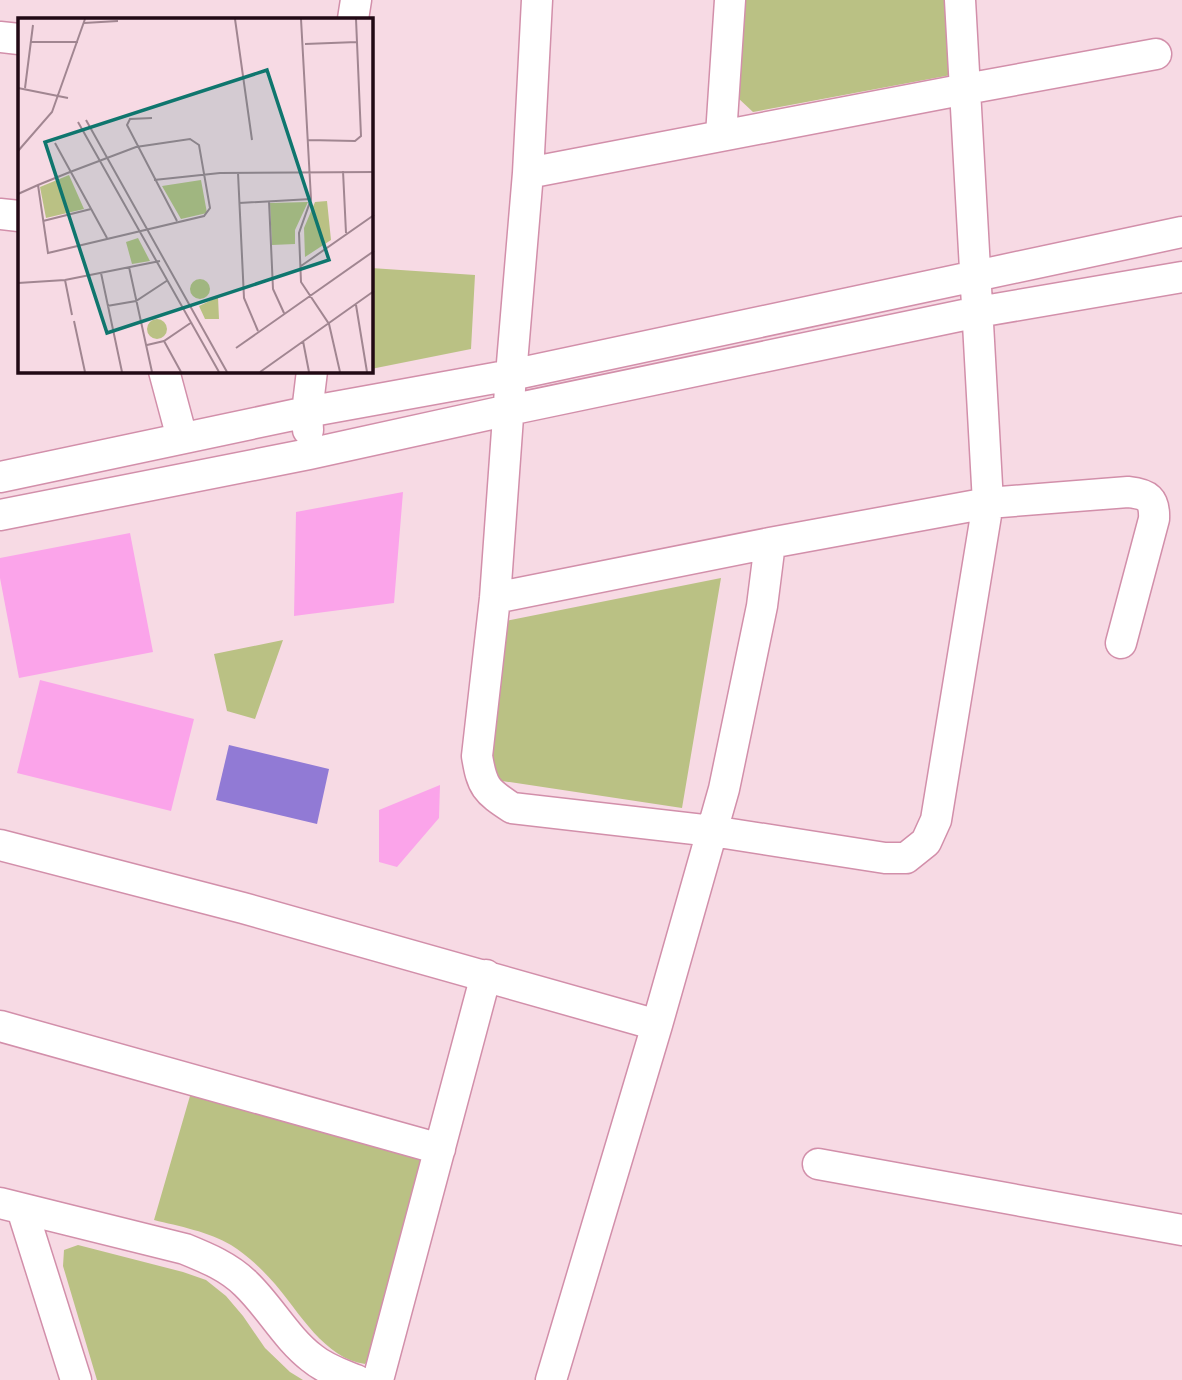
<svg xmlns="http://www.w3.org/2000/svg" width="1182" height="1380" font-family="'Times New Roman',serif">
	<rect width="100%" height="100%" fill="#f7dae4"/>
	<path fill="#bac184" d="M 744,0 L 947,0 L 951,75 L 753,112 L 737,97 Z
		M 371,268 L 475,275 L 471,349 L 371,369 Z
		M 721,578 L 682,808 L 489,779 L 500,622 Z
		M 283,640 L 255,719 L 227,711 L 214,654 Z
		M 192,1089 L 428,1154 L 373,1356 L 365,1364 C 325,1359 299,1312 275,1284 C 262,1269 247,1255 231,1245 C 210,1232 178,1226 154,1220 Z
		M 78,1245 L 183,1272 L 206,1280 L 226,1296 L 243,1316 L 265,1348 L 290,1372 L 303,1380 L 97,1380 L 63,1266 L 64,1250 Z"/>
	<path fill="#917ad5" d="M 229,745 L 329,769 L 317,824 L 216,800 Z"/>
	<path fill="#fba4ea" d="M 403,492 L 394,603 L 294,616 L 296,512 Z
		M 130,533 L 153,652 L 19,678 L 0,578 L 0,558 Z
		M 40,680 L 194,719 L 171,811 L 17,773 Z
		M 440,785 L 439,818 L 397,867 L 379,862 L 379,810 Z"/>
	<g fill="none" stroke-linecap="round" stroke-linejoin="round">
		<defs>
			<path id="minor" d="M 537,0 L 528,173 L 511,375 L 495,598 L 477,756 C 482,787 486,791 512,808 L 712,831 L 885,858 L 906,858 L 926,842 L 936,820 L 988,503 L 960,0
				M 353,19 L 356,0
				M 0,37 L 19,39
				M 721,135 L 730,0
				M 528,173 L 966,89 L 1156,54
				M 0,214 L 19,216
				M 164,371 L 182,438
				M 308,430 L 307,412 L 312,371
				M 0,477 L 307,412 L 511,375 L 1182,232
				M 0,515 L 309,454 L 509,410 L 978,312 L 1182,277
				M 495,598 L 770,543 L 988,503 L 1128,492 C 1148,494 1155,499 1154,519 L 1121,643
				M 0,845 L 243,908 L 657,1025
				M 0,1026 L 440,1149
				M 818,1164 L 1182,1230
				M 0,1203 L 185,1249 C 207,1258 229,1267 246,1284 C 270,1307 286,1338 312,1358 C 325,1369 341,1374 356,1380
				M 22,1209 L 76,1380
				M 378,1380 L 486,975
				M 551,1380 L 657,1025 L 724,789 L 762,606 L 770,543"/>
		</defs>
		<use href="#minor" stroke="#d28faa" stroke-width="33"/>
		<use href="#minor" stroke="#fff" stroke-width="30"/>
	</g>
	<g transform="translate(18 18)">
		<rect width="355" height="355" fill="#f7dae4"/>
		<path d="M 51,157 L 66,191 L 28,200 L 22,169 ZM 183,162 L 189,195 L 163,201 L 144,168 ZM 309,183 L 313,222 L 287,239 L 286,210 L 297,184 ZM 290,184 L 277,212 L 277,226 L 254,227 L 252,185 ZM 120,220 L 132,243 L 114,246 L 108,224 ZM172 271a10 10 0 1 1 20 0a10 10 0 1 1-20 0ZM 200,279 L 201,301 L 187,301 L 181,288 ZM129 311a10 10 0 1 1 20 0a10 10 0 1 1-20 0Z" fill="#bac184"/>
		<path fill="none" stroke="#a18691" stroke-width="2" d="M 217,1 L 234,122M 283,1 L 293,181 L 281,215 L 283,264 L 311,306 L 322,354M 66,5 L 100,3M 13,24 L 60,24M 287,26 L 339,24M 0,70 L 50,80M 7,70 L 15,7M 134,100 L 112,101 L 109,107 L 159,203M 68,102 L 209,354M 60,104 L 201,354M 290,122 L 337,123 L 343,118 L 338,1M 37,125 L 89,220M 0,133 L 34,94 L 67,1M 325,153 L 328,215M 220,155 L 226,280 L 240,313M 136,162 L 202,155 L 356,154M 0,176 L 20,167 L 52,154 L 118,129 L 172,121 L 181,127 L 192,190 L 186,198 L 30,235 L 20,167M 251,183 L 255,271 L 266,295M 221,185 L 293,181M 25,203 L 73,191M 283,248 L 356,197M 111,249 L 134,354M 83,255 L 104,354M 47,262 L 54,297M 0,265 L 47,262 L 142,243M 338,287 L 349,354M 89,288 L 118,283 L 150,262M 56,303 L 67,354M 146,323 L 163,354M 285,323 L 291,354M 129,327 L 146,323 L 174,304M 218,330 L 356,233M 242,354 L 356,273"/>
		<path fill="#0f766e" fill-opacity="0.15" stroke="#0f766e" stroke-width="3.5" d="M 249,52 L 311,242 L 89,315 L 27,124 Z"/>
		<rect width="355" height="355" fill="none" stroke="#210914" stroke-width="3.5"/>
	</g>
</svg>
